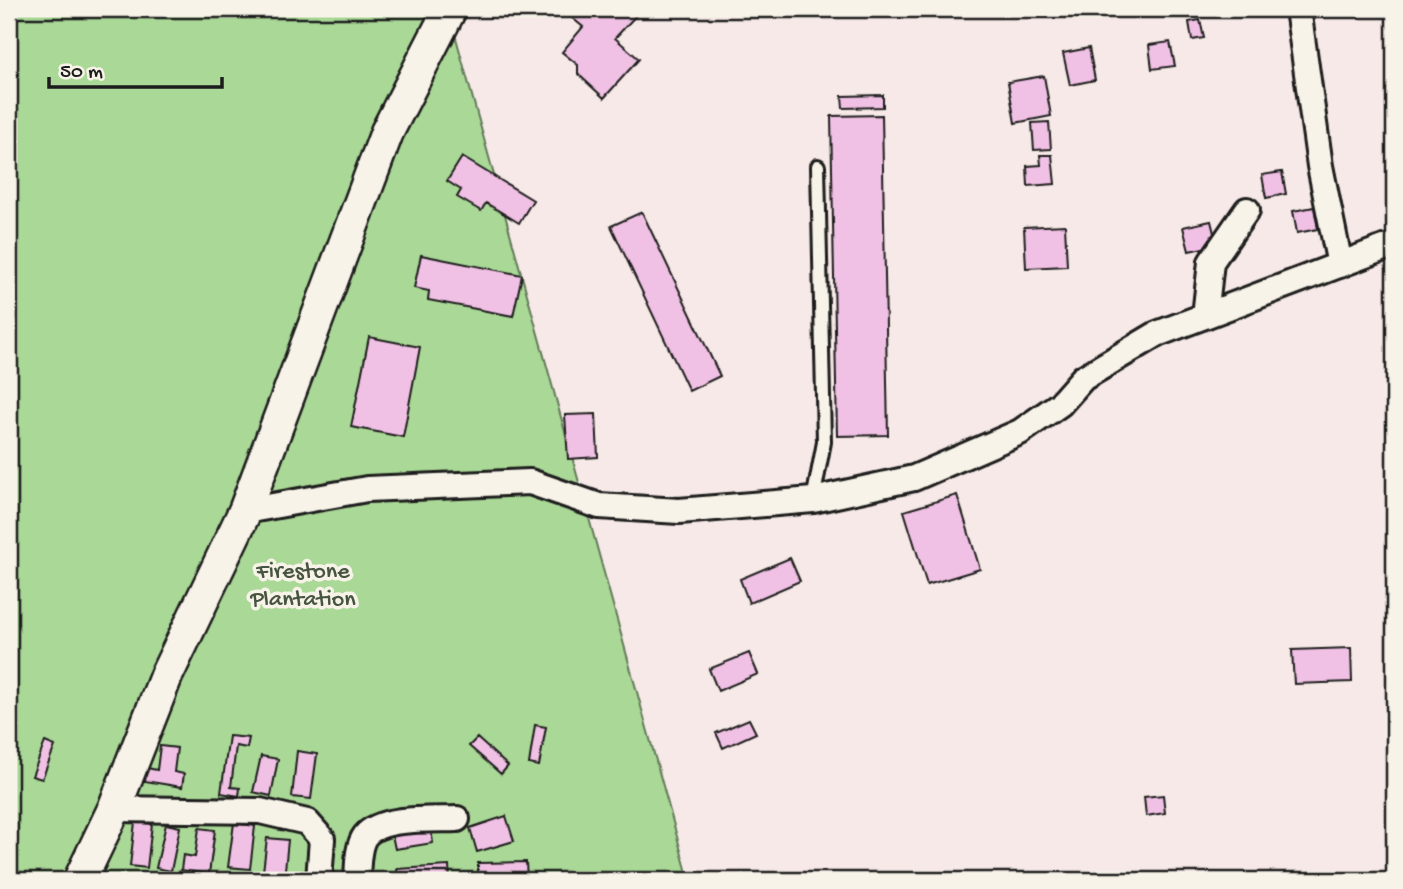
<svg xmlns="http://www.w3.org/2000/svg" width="1403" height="889" font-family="'Gochi Hand',sans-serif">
	<rect width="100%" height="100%" fill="#f6e9e7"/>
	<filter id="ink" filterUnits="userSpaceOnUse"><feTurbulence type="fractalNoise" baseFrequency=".0143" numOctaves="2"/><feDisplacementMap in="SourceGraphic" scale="14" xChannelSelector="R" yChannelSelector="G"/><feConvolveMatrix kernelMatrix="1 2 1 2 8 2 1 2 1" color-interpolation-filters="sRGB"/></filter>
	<g filter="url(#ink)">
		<path fill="#aad897" stroke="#637a5a" stroke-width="2" d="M 9,9 L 448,9 L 689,880 L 9,880 Z"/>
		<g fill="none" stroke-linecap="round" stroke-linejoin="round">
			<path stroke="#65849d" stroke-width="7" d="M 9,34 L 16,9"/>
		</g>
		<path fill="#f0c1e4" stroke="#1c1c1c" stroke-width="2" d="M 578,9 L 642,9 L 615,38 L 639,59 L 604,98 L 578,74 L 578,65 L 562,52 L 583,27 L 571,17 Z
			M 1200,20 L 1204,38 L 1192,40 L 1189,22 Z
			M 1170,42 L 1175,66 L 1152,69 L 1149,45 Z
			M 1089,48 L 1095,80 L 1070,85 L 1063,53 Z
			M 1044,76 L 1051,116 L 1015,123 L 1008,82 Z
			M 883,95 L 883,107 L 843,108 L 842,96 Z
			M 882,115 L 888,435 L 837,436 L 831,116 Z
			M 1049,122 L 1051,149 L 1034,150 L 1032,123 Z
			M 1040,155 L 1052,155 L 1055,184 L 1028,186 L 1027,166 L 1041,165 Z
			M 462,157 L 533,200 L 519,223 L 486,203 L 481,211 L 457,197 L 461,190 L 447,181 Z
			M 1282,172 L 1286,194 L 1266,198 L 1262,175 Z
			M 1390,198 L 1394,198 L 1394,235 Z
			M 1314,207 L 1318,229 L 1297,233 L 1293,211 Z
			M 642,212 L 720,376 L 689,391 L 611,226 Z
			M 1211,221 L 1217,245 L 1189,251 L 1183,227 Z
			M 1065,225 L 1067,266 L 1026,268 L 1024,227 Z
			M 421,255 L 522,275 L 513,316 L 428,300 L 429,291 L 414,288 Z
			M 369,337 L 420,347 L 403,437 L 351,427 Z
			M 596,414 L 598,457 L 568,459 L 565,415 Z
			M 957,495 L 980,569 L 927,585 L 904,511 Z
			M 790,558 L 800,581 L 749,603 L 740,579 Z
			M 1351,648 L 1352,682 L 1294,684 L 1292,650 Z
			M 749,653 L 758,674 L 718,691 L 709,669 Z
			M 749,719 L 756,733 L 723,748 L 716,733 Z
			M 535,725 L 546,727 L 539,766 L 529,764 Z
			M 229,736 L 249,738 L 247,748 L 236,746 L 231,787 L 240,788 L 239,796 L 221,793 Z
			M 477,738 L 508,766 L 501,774 L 469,746 Z
			M 45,742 L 55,746 L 42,779 L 32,776 Z
			M 160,746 L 177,748 L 174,772 L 184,774 L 182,787 L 145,781 L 147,768 L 157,770 Z
			M 297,751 L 317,754 L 311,799 L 292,797 Z
			M 261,756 L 278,759 L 271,796 L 253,792 Z
			M 1163,795 L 1165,813 L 1146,816 L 1144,797 Z
			M 506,816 L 514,841 L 477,852 L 470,828 Z
			M 135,822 L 152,824 L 147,868 L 130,866 Z
			M 234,823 L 255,826 L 250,869 L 228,867 Z
			M 166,824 L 180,827 L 171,871 L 156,868 Z
			M 199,828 L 215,830 L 209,874 L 181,870 L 183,855 L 195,857 Z
			M 431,829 L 433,843 L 395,849 L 392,835 Z
			M 267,838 L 288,840 L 284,880 L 262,880 Z
			M 526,862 L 527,879 L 478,879 L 478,863 Z
			M 449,866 L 450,880 L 398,880 L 397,869 Z"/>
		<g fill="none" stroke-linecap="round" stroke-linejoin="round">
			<defs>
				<path id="service" d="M 813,500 L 824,442 L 818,166"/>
				<path id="minor" d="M 1298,9 L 1320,166 L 1340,265
					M 1205,316 L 1211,262 L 1247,210
					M 245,511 L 367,489 L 530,482 L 599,506 L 679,511 L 813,500 L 914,478 L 1020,432 L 1060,404 L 1083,378 L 1157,334 L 1384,248 L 1394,247
					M 114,809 L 260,811 L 307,822 L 322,839 L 319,880
					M 357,880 C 358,867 357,847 365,836 C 381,816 433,820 457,819"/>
				<path id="tertiary" d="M 80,880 L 114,809 L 166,676 L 245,511 L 387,132 L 450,9"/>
			</defs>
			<use href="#service" stroke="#1c1c1c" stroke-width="18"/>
			<use href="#minor" stroke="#1c1c1c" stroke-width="30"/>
			<use href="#tertiary" stroke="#1c1c1c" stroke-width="37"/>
			<use href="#service" stroke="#f7f3e8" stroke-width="12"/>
			<use href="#minor" stroke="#f7f3e8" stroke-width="24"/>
			<use href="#tertiary" stroke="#f7f3e8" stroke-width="32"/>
		</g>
	</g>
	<g text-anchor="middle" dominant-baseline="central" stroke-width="7" stroke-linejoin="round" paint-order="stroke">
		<g font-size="24" fill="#475441" stroke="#f7f3e8">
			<text x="303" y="572">Firestone<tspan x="303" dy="28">Plantation</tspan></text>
		</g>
	</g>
	<rect width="1403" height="889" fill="none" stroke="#f7f3e8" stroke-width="35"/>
	<rect x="18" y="18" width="1368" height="854" fill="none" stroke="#1c1c1c" stroke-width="2.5" filter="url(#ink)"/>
	<path d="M49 77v10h173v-10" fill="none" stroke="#1c1c1c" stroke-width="3.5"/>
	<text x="60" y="77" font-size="21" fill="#1c1c1c" stroke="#f7f3e8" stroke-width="5" paint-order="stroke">50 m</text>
</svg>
